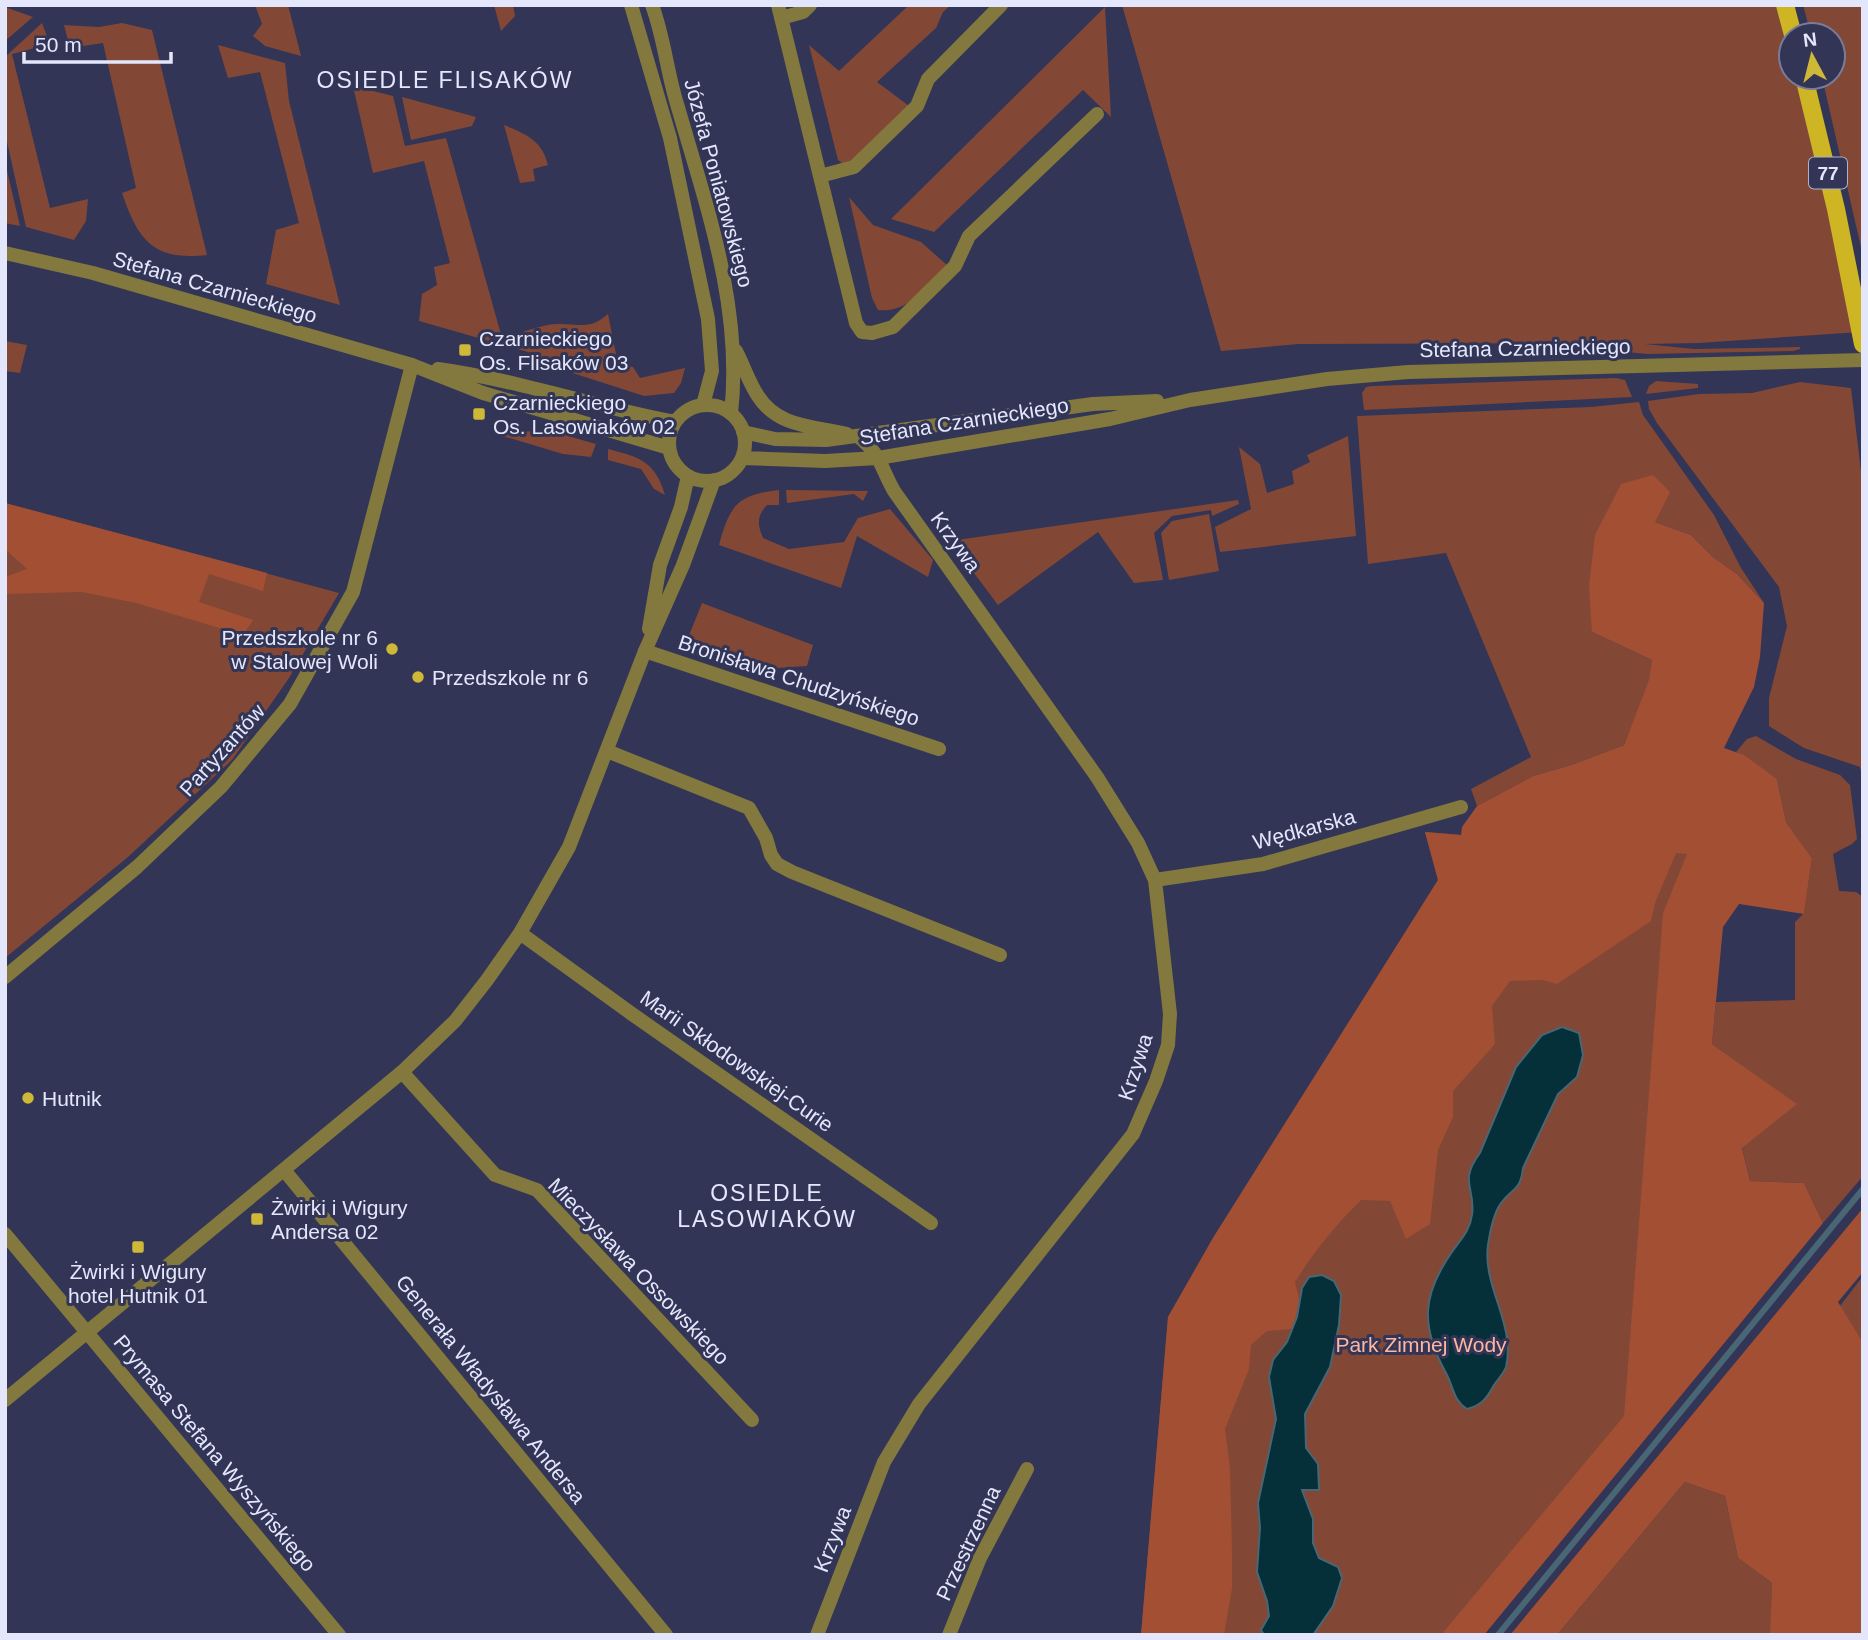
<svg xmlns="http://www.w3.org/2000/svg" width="1868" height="1640" font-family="Arial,sans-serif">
	<rect width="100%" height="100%" fill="#323556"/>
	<path fill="#824835" d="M 255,5 L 288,5 L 301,56 L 265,46 L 253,36 L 262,24 Z
		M 494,5 L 513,5 L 515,16 L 501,31 Z
		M 909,5 L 951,5 L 943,12 L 936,28 L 877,82 L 909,106 L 850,163 L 842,163 L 838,160 L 809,45 L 839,71 Z
		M 1122,5 L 1777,5 L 1791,60 L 1791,77 L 1795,77 L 1860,332 L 1699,343 L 1645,344 L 1694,349 L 1800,347 L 1800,349 L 1793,351 L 1647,354 L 1577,347 L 1576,343 L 1299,344 L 1221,351 Z
		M 1803,5 L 1863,5 L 1863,256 L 1822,77 L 1833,77 L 1833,35 L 1811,35 Z
		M 5,7 L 33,17 L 5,41 Z
		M 1105,7 L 1111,117 L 1083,90 L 934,232 L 891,219 Z
		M 42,23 L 50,44 L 12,54 L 50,208 L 88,199 L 86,221 L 74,240 L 26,227 L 5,133 L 5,57 Z
		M 122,23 L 152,30 L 207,255 C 153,261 138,240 122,193 L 136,188 L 103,43 L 70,48 L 64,25 L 99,27 Z
		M 218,45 L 285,63 L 289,101 L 340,305 L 266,284 L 276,230 L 299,223 L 260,72 L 228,78 Z
		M 353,86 L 393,96 L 405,146 L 446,138 L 502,338 C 519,334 539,325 556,324 C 578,323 589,331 608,314 L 618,364 L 633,367 L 640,378 L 685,368 L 681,383 L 674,393 L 644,396 L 554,367 L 535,354 L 419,321 L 422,294 L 437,285 L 434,267 L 450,263 L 424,161 L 373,173 Z
		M 402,97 L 476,117 L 472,126 L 411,140 Z
		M 504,125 C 526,134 542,140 548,165 L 533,169 L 535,181 L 520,183 Z
		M 5,162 L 20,226 L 5,223 Z
		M 849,197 L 873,225 L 921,242 L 948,266 C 928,285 908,314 878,310 L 872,298 Z
		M 5,341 L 27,345 L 20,373 L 5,371 Z
		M 1616,378 L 1625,380 L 1632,397 L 1364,410 L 1362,393 L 1366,387 L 1372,386 Z
		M 1656,381 L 1698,384 L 1698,388 L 1646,394 L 1649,386 Z
		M 1800,382 L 1851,388 L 1863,488 L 1863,781 L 1860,767 L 1804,748 L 1769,726 L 1769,698 L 1787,626 L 1779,587 L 1657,423 L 1649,409 L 1648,401 L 1699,394 L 1752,393 Z
		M 1639,402 L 1643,415 L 1714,515 L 1741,568 L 1764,603 L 1737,574 L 1713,557 L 1691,535 L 1655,522 L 1592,632 L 1652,660 L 1650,680 L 1624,745 L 1571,765 L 1533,776 L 1477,806 L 1471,789 L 1531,757 L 1446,553 L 1368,564 L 1357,416 L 1591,407 Z
		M 547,430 L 596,444 L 591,457 L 563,454 L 496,434 Z
		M 1348,436 L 1356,536 L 1220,552 L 1215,527 L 1251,509 L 1239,447 L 1260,464 L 1267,493 L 1294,484 L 1292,471 L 1310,462 L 1307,455 Z
		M 608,449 C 639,457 655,461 665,495 L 654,489 L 641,469 L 608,460 Z
		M 779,490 L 779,505 L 767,505 C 757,516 757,524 763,538 L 789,549 L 844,542 L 858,518 L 890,509 L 933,560 L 928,577 L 857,536 L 841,588 L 719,545 C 730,505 737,495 779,490 Z
		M 786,490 L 868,491 L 863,501 L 854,494 L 787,503 Z
		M 1238,500 L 1239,504 L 1212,516 L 1211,510 L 1172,516 L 1154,533 L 1163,580 L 1134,583 L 1098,532 L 998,605 L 950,541 Z
		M 5,503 L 339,593 L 289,678 L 232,760 L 128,857 L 5,958 Z
		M 1209,514 L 1219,571 L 1169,580 L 1161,533 L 1172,521 Z
		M 702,603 L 813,645 L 807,666 L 762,669 L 706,647 L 697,655 L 684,648 Z
		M 1756,736 L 1796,759 L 1840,775 L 1850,785 L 1857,839 L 1852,844 L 1833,854 L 1839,891 L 1856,892 L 1863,897 L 1863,1176 L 1823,1223 L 1804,1183 L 1750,1181 L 1742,1147 L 1796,1104 L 1712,1044 L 1716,1002 L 1795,1000 L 1795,922 L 1804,913 L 1812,858 L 1786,822 L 1777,779 L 1736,752 L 1747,739 Z
		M 1425,832 L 1696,854 L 1646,1437 L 1483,1635 L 1141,1635 L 1168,1317 L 1213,1238 L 1438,880 Z
		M 1863,1276 L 1863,1342 L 1840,1306 Z
		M 1685,1482 L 1725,1496 L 1738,1558 L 1772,1583 L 1771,1633 L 1770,1635 L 1557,1635 Z"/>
	<path fill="#a24f34" d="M 1653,475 L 1670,492 L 1655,522 L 1691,535 L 1713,557 L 1737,574 L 1764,603 L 1760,657 L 1754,687 L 1724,748 L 1744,755 L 1777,779 L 1786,822 L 1812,858 L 1804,914 L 1739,904 L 1723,927 L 1712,1044 L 1797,1104 L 1742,1148 L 1750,1181 L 1804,1183 L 1823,1223 L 1484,1635 L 1441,1635 L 1624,1416 L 1663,913 L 1687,854 L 1676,853 L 1655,903 L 1651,921 L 1557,984 L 1542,980 L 1510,981 L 1492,1006 L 1495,1044 L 1453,1091 L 1453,1117 L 1438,1150 L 1430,1224 L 1406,1239 L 1390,1201 L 1361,1200 C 1334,1227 1315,1250 1295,1282 L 1300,1303 L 1292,1329 L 1267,1331 L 1251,1345 L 1249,1369 L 1225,1429 L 1230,1468 L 1232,1551 L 1232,1588 L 1224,1635 L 1141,1635 L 1168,1317 L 1213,1238 L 1438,880 L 1425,832 L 1461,835 L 1462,827 L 1477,806 L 1533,776 L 1571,765 L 1624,745 L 1649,680 L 1652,660 L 1592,632 L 1589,586 L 1595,535 L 1621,484 Z
		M 5,503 L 267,573 L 263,591 L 209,574 L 199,602 L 253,620 L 241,638 L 226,630 L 136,603 L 82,592 L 5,594 L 5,577 L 27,569 L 5,549 Z
		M 1863,1208 L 1863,1272 L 1838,1302 L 1863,1342 L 1863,1635 L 1770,1635 L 1772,1583 L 1738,1558 L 1725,1496 L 1685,1482 L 1557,1635 L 1510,1635 Z"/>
	<path fill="#052f39" stroke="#486674" stroke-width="2" d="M 1562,1027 L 1579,1033 L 1583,1055 L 1577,1077 L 1558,1094 L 1523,1168 C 1520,1192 1513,1187 1501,1203 C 1493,1214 1490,1231 1488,1245 C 1482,1286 1516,1324 1506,1367 C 1504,1373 1498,1379 1494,1385 C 1487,1398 1482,1405 1467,1409 C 1453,1400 1454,1388 1446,1373 C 1421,1327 1421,1296 1452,1252 C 1460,1240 1470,1231 1472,1215 C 1476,1188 1458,1182 1480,1153 L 1516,1067 L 1542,1035 Z
		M 1322,1275 L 1334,1281 L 1341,1295 L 1339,1325 L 1330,1367 L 1305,1414 L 1306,1448 L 1318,1464 L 1319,1490 L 1302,1490 L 1313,1519 L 1313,1543 L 1319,1558 L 1338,1567 L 1342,1578 L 1333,1606 L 1313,1635 L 1264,1635 L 1261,1630 L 1269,1616 L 1267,1601 L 1257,1572 L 1260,1528 L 1258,1503 L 1276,1419 L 1269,1377 L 1273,1360 L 1287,1342 L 1297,1317 L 1302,1288 L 1309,1277 Z"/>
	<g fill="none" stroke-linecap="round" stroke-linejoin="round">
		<path stroke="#486674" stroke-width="6" d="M 1498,1635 L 1863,1189"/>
		<path stroke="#83783d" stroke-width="14" d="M 778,5 L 856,323 L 862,332 L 872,333 L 893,327 L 955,266 L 969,236 L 1097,114
			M 781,18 L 803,12 L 810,5
			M 820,176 L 854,167 L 917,106 L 928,79 L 1001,5
			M 645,651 L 939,749
			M 607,751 L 749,808 L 766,838 L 771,855 L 777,864 L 792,872 L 1000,955
			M 1155,880 L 1263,864 L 1461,807
			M 520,933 L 632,1014 L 931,1223
			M 5,977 L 137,867 L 221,787 L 290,704 L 353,592 L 412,365
			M 402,1072 L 495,1175 L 537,1190 L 752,1420
			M 284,1170 L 666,1635
			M 5,1234 L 339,1635
			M 817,1635 L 884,1462 L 919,1404 L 1133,1134 L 1156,1081 L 1168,1045 L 1170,1014 L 1155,880 L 1138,843 L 1097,777 L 894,491 C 881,468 881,455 859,437
			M 949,1635 L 980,1558 L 1027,1469"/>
		<path stroke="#83783d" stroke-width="14" d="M 631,5 L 670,138 L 708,319 L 712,371 L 703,405
			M 652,5 C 664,37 667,72 677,104 C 706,205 743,307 731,414
			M 5,253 L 93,273 L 412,365 L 483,393 L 669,448
			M 736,351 C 744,366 749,383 758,396 C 778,428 815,426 847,434
			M 438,369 C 518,380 595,407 675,422
			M669 443a38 38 0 1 1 76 0a38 38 0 1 1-76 0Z
			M 743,432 L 775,439 L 826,440 L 1093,404 L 1157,401
			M 742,458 L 825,461 L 878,458 L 1110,419 L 1190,400 L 1327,379 L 1408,372 L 1863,360
			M 649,629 L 660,565 L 681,507 L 688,476
			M 5,1400 L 402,1072 L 455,1021 L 487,980 L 520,933 L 569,847 L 645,651 L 683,565 L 714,480"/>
		<path stroke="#ceb524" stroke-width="18" d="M 1785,5 L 1793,35
			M 1804,77 L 1836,209 L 1863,344"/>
	</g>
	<g fill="#cfb837" stroke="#323556" stroke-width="2.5">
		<rect x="458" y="343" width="14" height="14" rx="3.5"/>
		<rect x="472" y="407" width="14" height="14" rx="3.5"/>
		<circle cx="392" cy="649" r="7"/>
		<circle cx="418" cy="677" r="7"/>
		<circle cx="28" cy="1098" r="7"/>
		<rect x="250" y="1212" width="14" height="14" rx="3.5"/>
		<rect x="131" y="1240" width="14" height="14" rx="3.5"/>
	</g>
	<g text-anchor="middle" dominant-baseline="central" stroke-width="6" stroke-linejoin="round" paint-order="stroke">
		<rect fill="#323556" stroke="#afb2ca" stroke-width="2" x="1809" y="157.5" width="38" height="31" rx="5"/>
		<g font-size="19" font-weight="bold" fill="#e4e7fc">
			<text x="1828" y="173">77</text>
		</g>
		<g font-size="21" fill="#e4e7fc" stroke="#323556">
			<text transform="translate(719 183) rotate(75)">Józefa Poniatowskiego</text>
			<text transform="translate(215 287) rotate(16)">Stefana Czarnieckiego</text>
			<text transform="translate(1525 348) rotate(-1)">Stefana Czarnieckiego</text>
			<text transform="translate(964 421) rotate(-9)">Stefana Czarnieckiego</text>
			<text transform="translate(956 542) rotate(54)">Krzywa</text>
			<text transform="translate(799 680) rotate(18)">Bronisława Chudzyńskiego</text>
			<text transform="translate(222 750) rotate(-48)">Partyzantów</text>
			<text transform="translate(1304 829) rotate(-15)">Wędkarska</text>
			<text transform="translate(737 1061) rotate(35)">Marii Skłodowskiej-Curie</text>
			<text transform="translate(1135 1067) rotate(-72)">Krzywa</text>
			<text transform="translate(639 1271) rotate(46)">Mieczysława Ossowskiego</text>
			<text transform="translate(491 1389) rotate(51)">Generała Władysława Andersa</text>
			<text transform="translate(215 1453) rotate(50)">Prymasa Stefana Wyszyńskiego</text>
			<text transform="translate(832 1539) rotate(-69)">Krzywa</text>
			<text transform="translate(968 1543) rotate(-65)">Przestrzenna</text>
		</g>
		<g font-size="21" fill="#e4e7fc" stroke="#323556" text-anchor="start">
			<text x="479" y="338">Czarnieckiego<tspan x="479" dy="24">Os. Flisaków 03</tspan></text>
			<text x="493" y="402">Czarnieckiego<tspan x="493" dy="24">Os. Lasowiaków 02</tspan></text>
			<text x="378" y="637" text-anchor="end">Przedszkole nr 6<tspan x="378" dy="24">w Stalowej Woli</tspan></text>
			<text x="432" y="677">Przedszkole nr 6</text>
			<text x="42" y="1098">Hutnik</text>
			<text x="271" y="1207">Żwirki i Wigury<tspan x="271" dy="24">Andersa 02</tspan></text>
			<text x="138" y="1271" text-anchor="middle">Żwirki i Wigury<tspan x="138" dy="24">hotel Hutnik 01</tspan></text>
		</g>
		<g font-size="21" fill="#fdb6a0" stroke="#323556">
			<text x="1421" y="1344">Park Zimnej Wody</text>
		</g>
		<g font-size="23" letter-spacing="2" fill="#e4e7fc" stroke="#323556">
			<text x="445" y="80">OSIEDLE FLISAKÓW</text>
			<text x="767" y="1193">OSIEDLE<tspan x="767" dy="26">LASOWIAKÓW</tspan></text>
		</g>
	</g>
	<rect width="1868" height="1640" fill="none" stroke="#e4e7fc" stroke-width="14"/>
	<g transform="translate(1812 56) rotate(353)"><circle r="33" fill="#323556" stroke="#797c98" stroke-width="2"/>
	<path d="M0-5L12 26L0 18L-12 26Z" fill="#cfb837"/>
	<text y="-10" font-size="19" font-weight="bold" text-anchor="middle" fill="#e4e7fc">N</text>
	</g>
	<path d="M24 52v10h147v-10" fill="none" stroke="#e4e7fc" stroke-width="3.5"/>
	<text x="35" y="52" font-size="21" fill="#e4e7fc" stroke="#323556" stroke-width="5" paint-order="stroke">50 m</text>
</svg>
